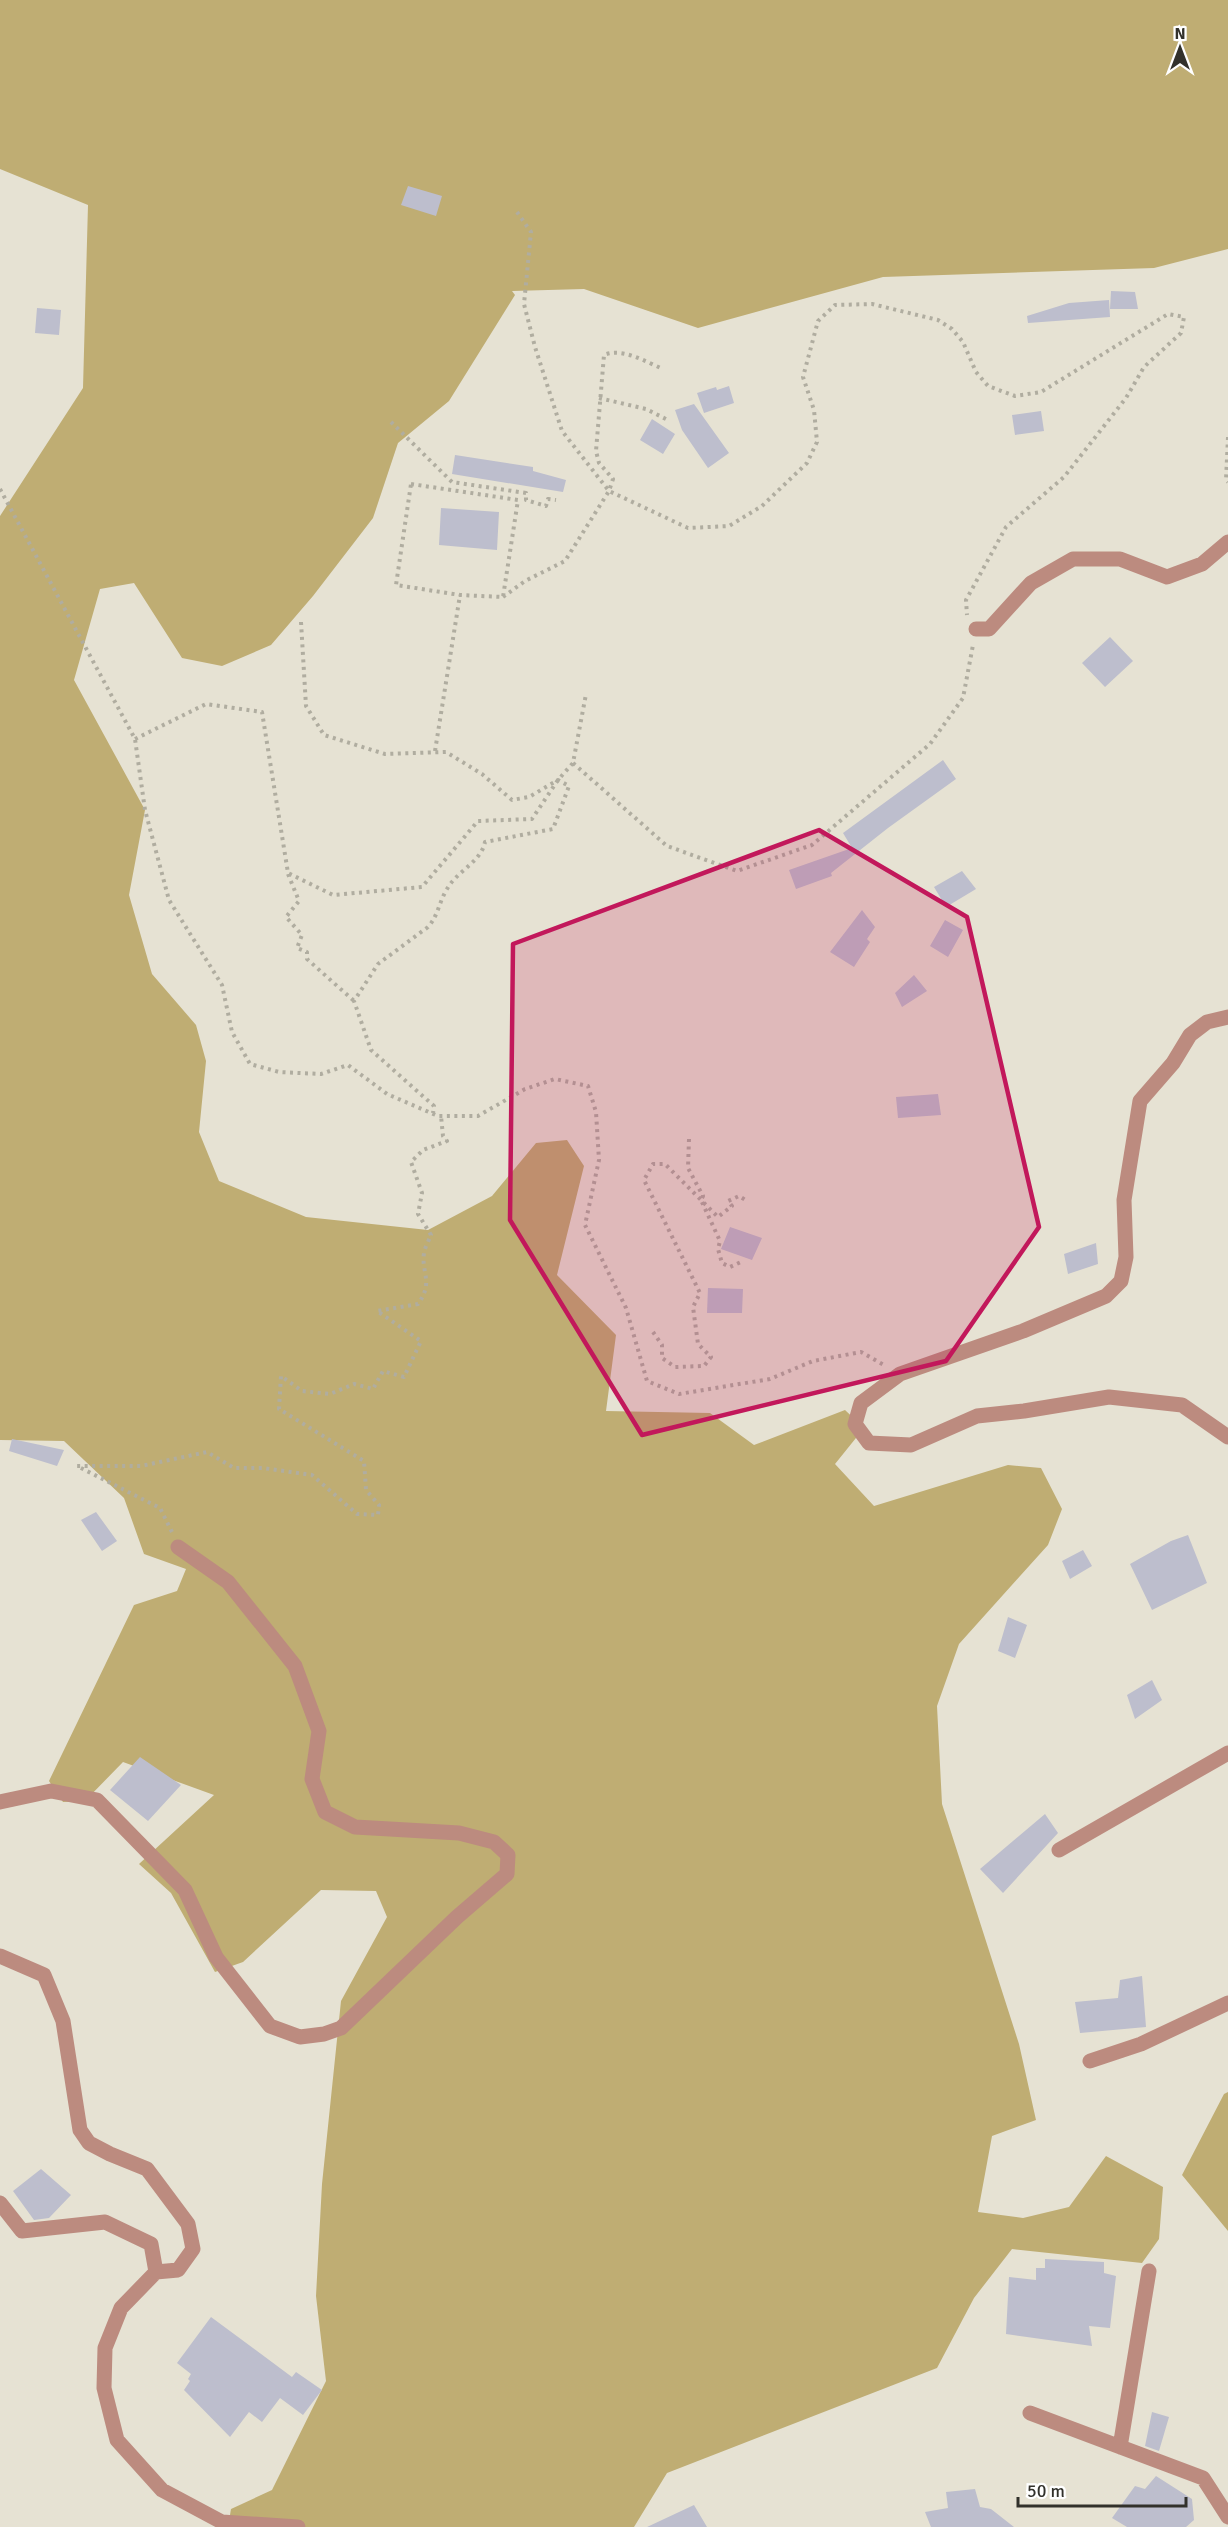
<svg xmlns="http://www.w3.org/2000/svg" width="1228" height="2527" font-family="Signika,sans-serif">
	<rect width="100%" height="100%" fill="#e6e2d3"/>
	<path fill="#bfad73" d="M 0,0 L 1228,0 L 1228,249 L 1154,268 L 883,277 L 698,328 L 584,289 L 512,291 L 515,295 L 449,401 L 398,443 L 373,518 L 313,596 L 271,645 L 222,666 L 182,658 L 134,583 L 100,589 L 74,680 L 145,810 L 129,895 L 152,974 L 196,1025 L 206,1061 L 199,1132 L 219,1181 L 306,1217 L 428,1230 L 492,1196 L 536,1143 L 567,1140 L 584,1166 L 557,1275 L 616,1335 L 606,1411 L 710,1413 L 754,1445 L 845,1410 L 864,1428 L 835,1464 L 874,1506 L 1008,1465 L 1041,1468 L 1062,1509 L 1048,1545 L 959,1644 L 937,1706 L 942,1804 L 1019,2044 L 1036,2120 L 992,2136 L 978,2212 L 1023,2218 L 1069,2207 L 1106,2156 L 1163,2187 L 1159,2239 L 1142,2263 L 1012,2249 L 974,2298 L 937,2368 L 667,2473 L 634,2527 L 228,2527 L 231,2509 L 272,2490 L 326,2381 L 316,2296 L 322,2184 L 341,2001 L 387,1917 L 376,1891 L 321,1890 L 243,1962 L 215,1972 L 171,1893 L 139,1864 L 214,1795 L 123,1762 L 85,1801 L 63,1802 L 49,1781 L 134,1605 L 177,1591 L 186,1569 L 144,1554 L 124,1498 L 64,1441 L 0,1440 L 0,516 L 83,388 L 88,205 L 0,169 Z
		M 1228,2092 L 1228,2231 L 1182,2175 L 1224,2094 Z"/>
	<path fill="#bdbecd" d="M 408,186 L 442,196 L 436,216 L 401,205 Z
		M 1111,291 L 1135,292 L 1138,309 L 1110,309 Z
		M 1109,300 L 1110,317 L 1028,323 L 1027,316 L 1069,303 Z
		M 37,308 L 61,310 L 59,335 L 35,333 Z
		M 729,386 L 734,403 L 704,413 L 697,393 L 716,387 L 717,390 Z
		M 694,404 L 729,453 L 708,468 L 682,430 L 675,410 Z
		M 1041,411 L 1044,431 L 1015,435 L 1012,415 Z
		M 652,419 L 675,434 L 663,454 L 640,440 Z
		M 455,455 L 533,467 L 533,471 L 566,480 L 563,492 L 452,474 Z
		M 441,508 L 499,512 L 497,550 L 439,545 Z
		M 1110,637 L 1133,661 L 1105,687 L 1082,663 Z
		M 943,760 L 956,779 L 888,828 L 831,873 L 832,876 L 796,889 L 789,870 L 852,848 L 843,833 Z
		M 962,871 L 976,889 L 946,907 L 934,887 Z
		M 862,910 L 875,927 L 867,939 L 870,942 L 854,967 L 830,952 Z
		M 945,920 L 963,930 L 948,957 L 930,946 Z
		M 914,975 L 927,991 L 902,1007 L 895,993 Z
		M 938,1094 L 941,1115 L 898,1118 L 896,1097 Z
		M 730,1227 L 762,1238 L 752,1260 L 721,1249 Z
		M 1096,1243 L 1098,1264 L 1068,1274 L 1064,1254 Z
		M 708,1288 L 743,1289 L 742,1313 L 707,1313 Z
		M 12,1439 L 64,1450 L 57,1466 L 9,1451 Z
		M 96,1512 L 117,1541 L 102,1551 L 81,1520 Z
		M 1188,1535 L 1207,1583 L 1152,1610 L 1130,1564 L 1171,1541 Z
		M 1083,1550 L 1092,1566 L 1070,1579 L 1062,1561 Z
		M 1008,1617 L 1027,1625 L 1015,1658 L 998,1651 Z
		M 1152,1680 L 1162,1700 L 1135,1719 L 1127,1695 Z
		M 140,1757 L 181,1785 L 148,1821 L 110,1790 Z
		M 1045,1814 L 1058,1833 L 1003,1893 L 980,1869 Z
		M 1142,1976 L 1146,2027 L 1080,2033 L 1075,2002 L 1118,1998 L 1120,1980 Z
		M 41,2169 L 71,2195 L 49,2218 L 34,2220 L 13,2191 Z
		M 1045,2259 L 1104,2262 L 1104,2273 L 1116,2276 L 1110,2328 L 1089,2326 L 1092,2346 L 1006,2334 L 1009,2277 L 1036,2280 L 1036,2268 L 1045,2268 Z
		M 211,2317 L 292,2377 L 296,2372 L 322,2390 L 303,2415 L 280,2398 L 262,2422 L 249,2412 L 230,2437 L 184,2390 L 190,2381 L 188,2379 L 191,2374 L 177,2363 Z
		M 1152,2412 L 1169,2417 L 1159,2451 L 1145,2446 Z
		M 1156,2476 L 1192,2499 L 1194,2520 L 1186,2527 L 1127,2527 L 1112,2518 L 1135,2486 L 1145,2489 Z
		M 975,2489 L 980,2507 L 991,2509 L 1014,2527 L 931,2527 L 925,2512 L 948,2508 L 946,2492 Z
		M 694,2505 L 707,2527 L 647,2527 Z"/>
	<g fill="none" stroke-linecap="round" stroke-linejoin="round">
		<path stroke="#b0ada0" stroke-width="4" stroke-dasharray="3 4.5" stroke-linecap="butt" d="M 517,212 L 531,232 L 524,304 L 535,347 L 562,431 L 609,491 L 688,528 L 729,526 L 762,506 L 807,463 L 817,442 L 814,410 L 803,377 L 818,321 L 835,305 L 872,304 L 938,320 L 952,329 L 963,342 L 976,372 L 988,386 L 1015,396 L 1041,392 L 1168,314 L 1184,317 L 1181,333 L 1144,367 L 1126,398 L 1064,477 L 1006,527 L 966,600 L 967,615
			M 599,398 L 646,409 L 668,420
			M 391,422 L 452,482 L 526,493 L 526,500 L 546,506 L 548,499 L 556,500
			M 1228,437 L 1226,480 L 1228,482
			M 411,484 L 518,500 L 503,597 L 460,595 L 396,585 Z
			M 0,489 L 135,739 L 145,810 L 169,900 L 222,985 L 232,1032 L 250,1064 L 279,1072 L 321,1074 L 348,1065 L 387,1094 L 438,1116 L 478,1116 L 525,1089 L 555,1079 L 588,1086 L 596,1112 L 599,1160 L 585,1225 L 626,1308 L 647,1381 L 679,1394 L 770,1379 L 813,1361 L 861,1352 L 884,1365
			M 503,597 L 525,581 L 565,561 L 609,491 L 613,479 L 599,463 L 596,451 L 604,355 C 622,347 646,362 663,369
			M 301,622 L 306,706 L 324,735 L 385,754 L 446,752 L 482,774 L 512,800 L 529,797 L 558,780 L 569,786 L 553,829 L 485,842 C 481,862 457,871 447,889 C 439,902 438,916 428,927 L 378,964 L 354,1001 L 371,1050 L 434,1106 L 433,1113
			M 135,739 L 206,704 L 262,712 L 288,873 L 333,895 L 422,887 L 478,821 L 532,819 L 558,780 L 573,763 L 586,694
			M 435,751 L 460,595
			M 573,763 L 667,846 L 737,871 L 812,845 L 930,744 L 963,698 L 973,645
			M 288,874 L 299,901 L 286,917 L 302,935 L 297,948 L 307,952 L 307,959 L 354,1001
			M 689,1139 L 688,1168 L 703,1196 L 701,1200 L 720,1241 L 718,1249 L 722,1263 L 730,1267 L 743,1261
			M 653,1332 L 662,1345 L 662,1358 L 675,1367 L 704,1366 L 711,1357 L 698,1344 L 693,1307 L 700,1293 L 644,1180 L 653,1164 L 665,1164 L 718,1217 L 732,1206 L 728,1201 L 739,1196 L 747,1201
			M 172,1532 L 160,1508 L 77,1466 L 141,1466 L 207,1452 L 234,1468 L 263,1468 L 312,1475 L 357,1514 L 378,1515 L 379,1505 L 366,1490 L 364,1461 L 279,1409 L 281,1376 L 302,1391 L 330,1394 L 354,1384 L 373,1389 L 383,1371 L 404,1377 L 421,1341 L 377,1311 L 418,1304 C 434,1282 421,1273 424,1253 C 425,1247 429,1240 431,1235 L 418,1214 L 422,1193 L 411,1162 L 423,1150 L 447,1141 L 443,1136 L 441,1116"/>
		<path stroke="#bc8b7f" stroke-width="15" d="M 976,629 L 989,629 L 1031,583 L 1073,559 L 1120,559 L 1167,577 L 1202,564 L 1228,542
			M 1228,1017 L 1207,1022 L 1190,1035 L 1173,1063 L 1140,1101 L 1124,1200 L 1126,1257 L 1121,1281 L 1106,1296 L 1023,1331 L 900,1374 L 861,1403 L 855,1424 L 869,1443 L 911,1445 L 977,1416 L 1024,1411 L 1109,1397 L 1182,1405 L 1228,1437
			M 0,1802 L 51,1791 L 97,1800 L 185,1890 L 216,1957 L 270,2026 L 300,2037 L 324,2034 L 341,2028 L 457,1917 L 507,1874 L 508,1855 L 494,1842 L 459,1833 L 355,1827 L 325,1812 L 312,1779 L 319,1731 L 295,1666 L 228,1582 L 178,1547
			M 1059,1850 L 1228,1753
			M 0,1956 L 44,1975 L 63,2021 L 80,2130 L 89,2143 L 110,2154 L 147,2169 L 188,2224 L 193,2249 L 178,2270 L 156,2272
			M 1090,2061 L 1141,2044 L 1228,2003
			M 0,2203 L 22,2231 L 105,2222 L 151,2244 L 156,2272 L 121,2308 L 105,2348 L 104,2388 L 117,2440 L 162,2490 L 222,2522 L 298,2527
			M 1030,2413 L 1203,2478 L 1228,2517
			M 1120,2447 L 1149,2271"/>
	</g>
	<path fill="#c2185b" fill-opacity="0.2" stroke="#c2185b" stroke-width="4.5" stroke-linejoin="round" d="M 819,830 L 967,917 L 1039,1227 L 946,1361 L 642,1435 L 510,1220 L 513,944 Z"/>
	<g transform="translate(1180 48)" stroke="#ffffff" stroke-width="4.5" paint-order="stroke">
	<path d="M0-4.5L10 22L0 15L-10 22Z" fill="#32312b"/>
	<text y="-9" font-size="16" font-weight="bold" text-anchor="middle" fill="#32312b">N</text>
	</g>
	<path d="M1018 2497v9h168v-9" fill="none" stroke="#32312b" stroke-width="3"/>
	<text x="1027" y="2497" font-size="18" fill="#32312b" stroke="#ffffff" stroke-width="4.5" paint-order="stroke">50 m</text>
</svg>
